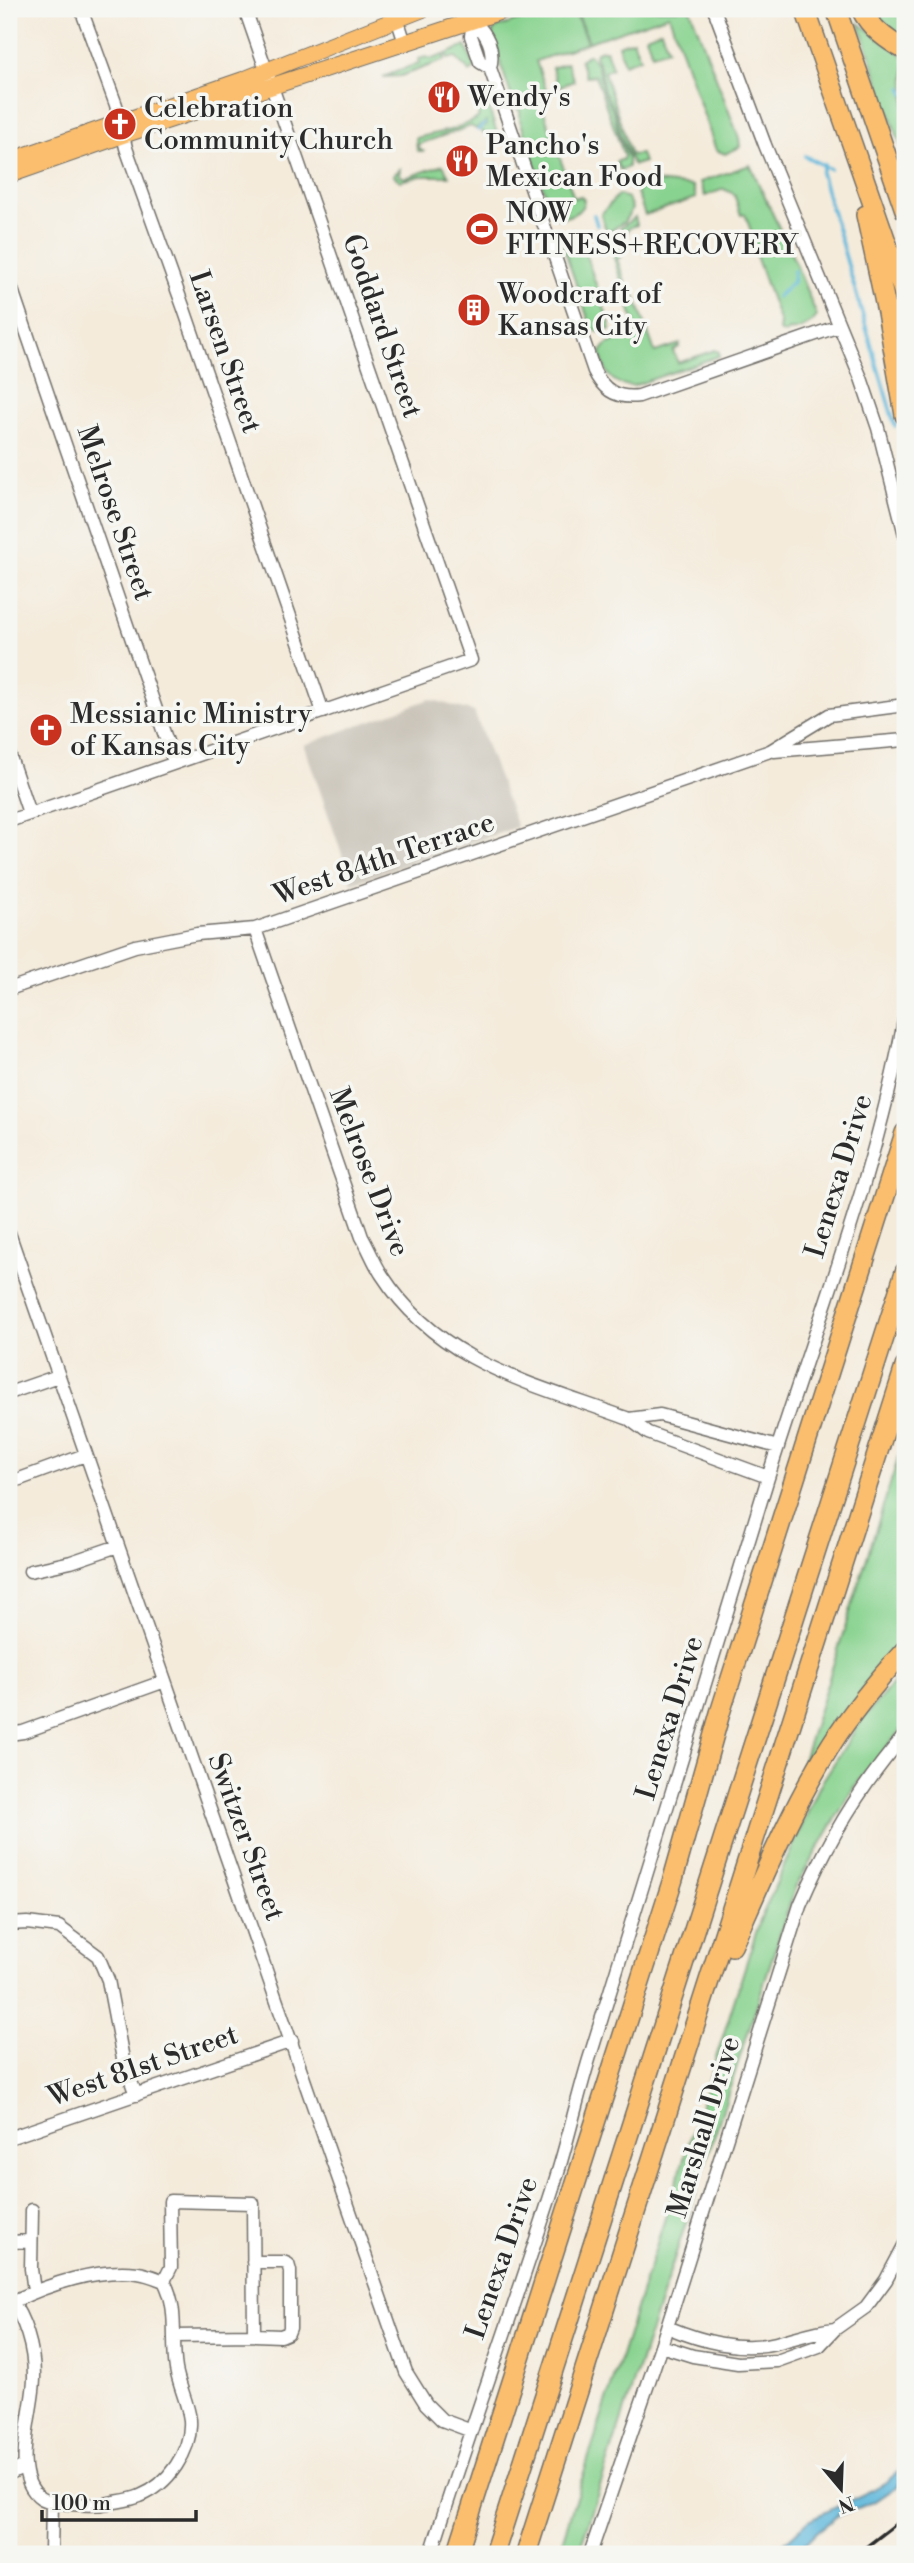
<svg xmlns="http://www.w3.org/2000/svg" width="914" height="2563" font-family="'Libre Bodoni',serif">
	<rect width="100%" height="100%" fill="#f6f6f2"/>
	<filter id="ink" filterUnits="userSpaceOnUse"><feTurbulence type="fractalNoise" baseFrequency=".0143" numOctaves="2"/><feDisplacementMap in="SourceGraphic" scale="14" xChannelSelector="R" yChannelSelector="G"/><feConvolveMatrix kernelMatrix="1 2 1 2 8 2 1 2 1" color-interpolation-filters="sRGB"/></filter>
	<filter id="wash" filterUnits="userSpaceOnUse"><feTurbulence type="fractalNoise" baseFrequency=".00686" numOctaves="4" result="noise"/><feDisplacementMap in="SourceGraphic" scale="28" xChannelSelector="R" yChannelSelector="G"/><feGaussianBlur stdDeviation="1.57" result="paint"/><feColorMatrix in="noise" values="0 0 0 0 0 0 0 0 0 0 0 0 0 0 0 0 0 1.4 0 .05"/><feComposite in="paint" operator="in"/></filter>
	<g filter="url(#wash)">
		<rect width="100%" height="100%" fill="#f4ebdb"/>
		<path fill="#c9c3b8" d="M 430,699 L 474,712 L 517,827 L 352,883 L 304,745 Z"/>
		<path fill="#89d390" stroke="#5a7f5e" stroke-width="2" d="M 551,9 L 574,9 L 587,43 L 536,61 L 546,90 L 538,95 L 574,198 L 581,196 L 584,200 C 583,213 568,218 556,217 L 551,211 L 520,120 L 520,111 L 515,107 L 492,38 L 494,30 L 499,27 Z
			M 576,9 L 690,9 L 739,138 L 740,147 L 725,154 L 716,150 L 669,15 L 589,42 Z
			M 871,9 L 905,9 L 905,41 L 904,41 Z
			M 859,23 L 905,57 L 905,159 Z
			M 661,30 L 668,49 L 652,54 L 646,36 Z
			M 633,40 L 640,58 L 624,64 L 618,45 Z
			M 466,46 L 475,68 L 470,72 L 455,57 L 448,59 L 446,54 Z
			M 603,50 L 606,50 L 612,68 L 604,72 L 631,155 L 641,154 L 644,162 L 634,165 L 632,163 L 621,136 L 615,112 L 604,91 L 600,67 L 595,56 L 596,52 Z
			M 589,54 L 597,64 L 603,91 L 614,113 L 619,137 L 628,157 L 628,167 L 621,171 L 616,162 L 623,159 L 624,156 L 595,75 L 586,77 L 580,60 Z
			M 444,55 L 445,60 L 401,76 L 383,77 L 419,63 L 419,59 L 426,57 L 432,59 Z
			M 567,63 L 574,81 L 558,87 L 552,68 Z
			M 480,97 L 485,97 L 498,136 L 496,139 L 479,130 L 487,125 L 486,122 L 476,129 L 471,126 L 419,144 L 418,147 L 423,151 L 417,151 L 416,138 L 454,129 L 477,119 L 479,115 L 477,101 Z
			M 443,165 L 449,176 L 421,176 L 400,181 L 393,175 L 400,169 L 399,175 L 405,178 Z
			M 750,165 L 795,262 L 817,316 C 811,325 797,332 788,330 L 786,334 L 779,331 L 780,323 L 755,253 L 758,251 L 745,214 L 741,215 L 734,194 L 724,189 L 705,196 L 700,182 Z
			M 654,182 L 693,186 L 696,198 L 645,215 L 637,193 L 643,184 Z
			M 618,195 L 628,198 L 632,209 L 624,222 L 610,231 L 606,230 L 601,214 Z
			M 635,217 L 637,225 L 629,228 L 624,238 L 626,242 L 617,245 L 621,257 L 617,259 L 630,295 L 634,294 L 636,298 L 627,301 L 608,238 Z
			M 574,230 L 578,232 L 610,325 L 610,329 C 604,333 597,333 591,327 L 563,246 L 565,235 Z
			M 636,299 L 655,352 L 680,344 L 679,347 L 673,351 L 678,363 L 715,350 L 719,352 L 719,356 L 633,386 C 612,386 603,371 601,352 L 607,344 L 638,333 L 628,303 Z
			M 905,1437 L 905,1649 L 794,1789 Z
			M 905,1669 L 905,1725 L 854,1787 L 795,1888 L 578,2554 L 558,2554 L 760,1920 L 820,1785 L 861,1721 Z"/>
		<path fill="#5eb8db" stroke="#447283" stroke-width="2" d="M 905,2466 L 905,2481 L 876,2501 L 837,2516 L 817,2532 L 795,2554 L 772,2554 L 809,2520 L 872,2490 L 886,2482 Z"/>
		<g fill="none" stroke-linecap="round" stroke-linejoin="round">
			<path stroke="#5eb8db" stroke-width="3.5" d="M 902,88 L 905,94
				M 478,130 L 485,124
				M 805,156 L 830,169
				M 824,165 L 821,173 L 895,426
				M 594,215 L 597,225
				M 777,297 L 793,282 L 794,271"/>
		</g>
	</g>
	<g filter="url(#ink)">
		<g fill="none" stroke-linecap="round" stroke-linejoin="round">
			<defs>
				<path id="minor" d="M 81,9 L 116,105 L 126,148 L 184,309 L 323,712
					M 394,9 L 405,43
					M 714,9 L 765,145 L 861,378 L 878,428 L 905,535
					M 473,21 C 487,33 495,49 490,68 L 594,371 C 603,390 617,399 639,396 L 839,326
					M 473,21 L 471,36 L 480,62 L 490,68
					M 9,281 L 174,762
					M 774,751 L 905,740
					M 9,754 L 29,813
					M 9,821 L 471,660 L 245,9
					M 255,929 L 362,1237 C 369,1249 374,1263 382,1275 C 440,1365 535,1384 629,1419 L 648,1433 L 768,1477
					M 9,989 L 135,946 L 197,934 L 255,929 L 770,751 L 829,715 L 905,705
					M 9,1233 L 406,2372 L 426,2404 L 442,2420 L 469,2430
					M 9,1393 L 58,1376
					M 629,1419 L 660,1415 L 778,1447
					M 9,1483 L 85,1455
					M 30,1571 L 71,1562 L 118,1546
					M 9,1734 L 23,1732 L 165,1681
					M 9,1924 L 27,1923 L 59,1927 L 98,1956 L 108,1980 L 123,2059 L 136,2095
					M 9,2138 L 292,2041
					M 32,2210 L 31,2269 L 34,2291
					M 9,2242 L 31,2241
					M 253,2262 L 283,2262 L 288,2264 L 290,2271 L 290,2328 L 288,2333 L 281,2336 L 254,2335
					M 164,2281 L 171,2267 L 170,2201 L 253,2203 L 254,2335 L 175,2336
					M 9,2297 C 25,2319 34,2348 34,2376 C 35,2410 8,2474 41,2498 C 52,2505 96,2506 109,2503 C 119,2501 131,2500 140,2496 C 168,2485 192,2451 190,2420 C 188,2403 179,2386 176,2369 C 171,2339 179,2309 164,2281 C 156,2278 147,2274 138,2273 C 97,2268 49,2284 12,2302
					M 667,2327 C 701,2341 739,2352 776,2343 C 796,2338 814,2331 835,2329
					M 661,2346 L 693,2356 L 738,2363 L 777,2361 L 819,2346 L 835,2329 L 866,2307 L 886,2280 L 905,2244
					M 9,2474 L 24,2466
					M 51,2554 L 52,2501
					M 431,2554 C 470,2428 516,2304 556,2178 C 569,2137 578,2094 591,2053 C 651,1863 708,1671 767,1481 C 815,1326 876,1175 905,1015
					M 590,2554 L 661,2346 L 800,1905 C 827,1842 860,1786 905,1735"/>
				<path id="major" d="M 9,161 L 243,80 L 423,9
					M 9,175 L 123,135 L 508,9"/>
				<path id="highway" d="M 805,9 L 905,296
					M 836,9 L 905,210
					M 861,9 C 870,28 887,40 905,50
					M 866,215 L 887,312 L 905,415
					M 732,1946 C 763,1877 792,1807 832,1743 C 853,1710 879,1679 905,1650
					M 457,2554 L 673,1879 L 720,1713 L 905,1133
					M 494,2554 L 905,1272
					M 526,2554 L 905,1367"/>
			</defs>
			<use href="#minor" stroke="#716e69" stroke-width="15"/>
			<use href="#major" stroke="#716e69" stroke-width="18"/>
			<use href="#highway" stroke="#716e69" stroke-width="22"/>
			<use href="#minor" stroke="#fff" stroke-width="12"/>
			<use href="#major" stroke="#fabe6e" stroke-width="16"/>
			<use href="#highway" stroke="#fabe6e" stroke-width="19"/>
			<path stroke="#2b2b2b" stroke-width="3.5" d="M 857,2554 L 905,2517"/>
		</g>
	</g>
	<defs>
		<symbol id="restaurant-disc" viewBox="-11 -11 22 22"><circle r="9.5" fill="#c8321e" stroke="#f6f6f2"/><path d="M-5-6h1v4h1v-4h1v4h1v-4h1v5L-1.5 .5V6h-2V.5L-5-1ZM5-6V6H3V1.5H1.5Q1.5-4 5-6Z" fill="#fff"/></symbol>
		<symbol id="church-disc" viewBox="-11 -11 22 22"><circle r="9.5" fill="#c8321e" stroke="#f6f6f2"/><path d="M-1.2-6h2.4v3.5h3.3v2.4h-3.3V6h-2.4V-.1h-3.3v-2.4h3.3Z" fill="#fff"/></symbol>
		<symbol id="stadium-disc" viewBox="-11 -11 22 22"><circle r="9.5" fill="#c8321e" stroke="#f6f6f2"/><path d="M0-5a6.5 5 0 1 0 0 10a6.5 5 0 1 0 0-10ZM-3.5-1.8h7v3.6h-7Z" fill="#fff"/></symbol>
		<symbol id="building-disc" viewBox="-11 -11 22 22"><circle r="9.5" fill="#c8321e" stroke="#f6f6f2"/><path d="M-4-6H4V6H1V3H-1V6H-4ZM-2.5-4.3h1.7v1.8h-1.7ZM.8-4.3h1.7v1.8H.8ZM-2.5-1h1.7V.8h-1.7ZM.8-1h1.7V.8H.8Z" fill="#fff"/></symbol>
	</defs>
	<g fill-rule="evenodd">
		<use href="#restaurant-disc" x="425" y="78" width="38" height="38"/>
		<use href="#church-disc" x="101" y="105" width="38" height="38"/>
		<use href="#restaurant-disc" x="443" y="142" width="38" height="38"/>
		<use href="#stadium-disc" x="463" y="210" width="38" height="38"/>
		<use href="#building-disc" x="455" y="291" width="38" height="38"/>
		<use href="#church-disc" x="27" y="711" width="38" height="38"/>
	</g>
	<g text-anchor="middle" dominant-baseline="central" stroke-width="7" stroke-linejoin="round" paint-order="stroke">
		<g font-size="28" fill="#2b2b2b" stroke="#f6f6f2" text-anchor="start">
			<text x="468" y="97">Wendy's</text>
			<text x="144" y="108">Celebration<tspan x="144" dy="32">Community Church</tspan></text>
			<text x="486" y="145">Pancho's<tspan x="486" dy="32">Mexican Food</tspan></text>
			<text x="506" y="213">NOW<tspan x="506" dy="32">FITNESS+RECOVERY</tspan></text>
			<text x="498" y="294">Woodcraft of<tspan x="498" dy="32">Kansas City</tspan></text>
			<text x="70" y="714">Messianic Ministry<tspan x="70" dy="32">of Kansas City</tspan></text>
		</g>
		<g font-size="28" fill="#2b2b2b" stroke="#f6f6f2">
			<text transform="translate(382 326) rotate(71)">Goddard Street</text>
			<text transform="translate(225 352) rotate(71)">Larsen Street</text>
			<text transform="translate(115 513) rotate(71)">Melrose Street</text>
			<text transform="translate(384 859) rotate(-19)">West 84th Terrace</text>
			<text transform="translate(369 1172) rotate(69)">Melrose Drive</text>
			<text transform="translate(839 1176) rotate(-73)">Lenexa Drive</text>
			<text transform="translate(670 1718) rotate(-73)">Lenexa Drive</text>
			<text transform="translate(246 1837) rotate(70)">Switzer Street</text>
			<text transform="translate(143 2066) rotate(-19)">West 81st Street</text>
			<text transform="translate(704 2127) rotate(-73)">Marshall Drive</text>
			<text transform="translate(502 2258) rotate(-71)">Lenexa Drive</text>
		</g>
	</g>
	<rect width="914" height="2563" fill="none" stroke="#f6f6f2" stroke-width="35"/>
	<g transform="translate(841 2489) rotate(161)" stroke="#f6f6f2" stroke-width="5" paint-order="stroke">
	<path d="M0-5L12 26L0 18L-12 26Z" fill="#2b2b2b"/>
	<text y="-10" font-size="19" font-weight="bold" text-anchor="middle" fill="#2b2b2b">N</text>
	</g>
	<path d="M42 2510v10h154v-10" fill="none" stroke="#2b2b2b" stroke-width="3.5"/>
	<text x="52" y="2510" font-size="21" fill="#2b2b2b" stroke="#f6f6f2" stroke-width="5" paint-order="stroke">100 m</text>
</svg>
